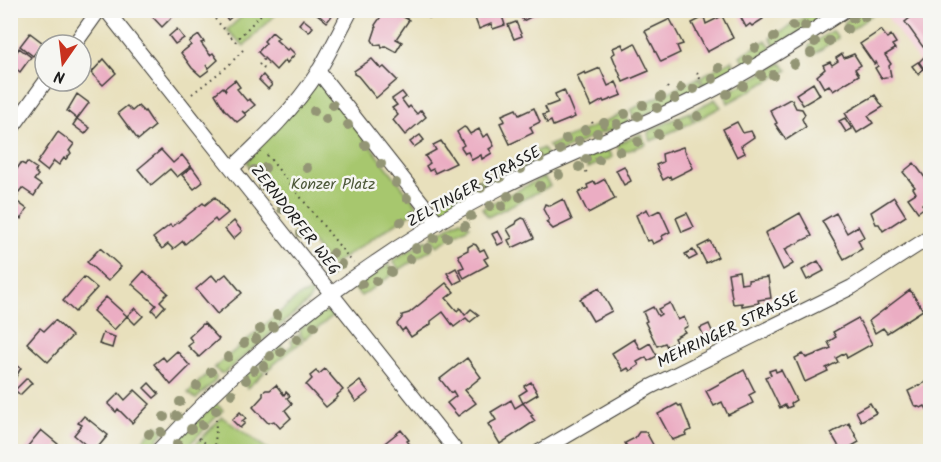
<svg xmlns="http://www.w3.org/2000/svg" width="941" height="462" font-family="Kalam,sans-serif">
	<rect width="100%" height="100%" fill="#f6f6f2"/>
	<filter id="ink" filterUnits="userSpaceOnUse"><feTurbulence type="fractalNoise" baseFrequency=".0167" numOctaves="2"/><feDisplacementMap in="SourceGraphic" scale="12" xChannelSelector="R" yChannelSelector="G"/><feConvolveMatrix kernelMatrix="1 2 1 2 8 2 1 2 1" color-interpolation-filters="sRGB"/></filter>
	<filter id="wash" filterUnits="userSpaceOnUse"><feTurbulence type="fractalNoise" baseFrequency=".008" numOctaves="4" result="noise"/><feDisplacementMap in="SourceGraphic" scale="24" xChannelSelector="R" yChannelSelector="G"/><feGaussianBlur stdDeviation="1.35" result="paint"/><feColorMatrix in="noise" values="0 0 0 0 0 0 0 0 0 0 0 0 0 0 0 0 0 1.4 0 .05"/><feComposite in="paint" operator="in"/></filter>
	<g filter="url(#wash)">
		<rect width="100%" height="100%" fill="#e8e0bc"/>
		<path fill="#f5cfd9" d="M 886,10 L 930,11 L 930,68 L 926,72 L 884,12 Z"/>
		<path fill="#a7c76e" stroke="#627245" stroke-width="1.5" d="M 248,11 L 279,11 L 244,46 L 227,30 Z
			M 815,11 L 832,11 L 776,47 L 770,38 Z
			M 861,11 L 868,11 L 872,15 L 848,32 L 844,29 L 845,22 Z
			M 831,31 L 834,32 L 838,38 L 811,56 L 809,46 Z
			M 766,40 L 772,49 L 746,64 L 740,56 Z
			M 732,60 L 736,69 L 705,86 L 700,77 Z
			M 781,63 L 788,70 L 728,103 L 725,94 Z
			M 698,78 L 703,87 L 636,119 L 630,110 Z
			M 318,79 L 419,208 L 331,266 L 247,162 Z
			M 715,99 L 721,107 L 695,121 L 691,112 Z
			M 626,112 L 628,122 L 603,133 L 599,124 Z
			M 689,112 L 693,122 L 651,141 L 648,134 L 649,131 Z
			M 597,125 L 601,133 L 555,154 L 548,146 Z
			M 641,134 L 646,144 L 619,154 L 618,144 Z
			M 543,148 L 547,157 L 511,175 L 504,167 Z
			M 607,149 L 613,157 L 588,168 L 583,159 Z
			M 499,169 L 504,178 L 446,210 L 438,210 L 434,207 L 456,192 Z
			M 544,177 L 550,186 L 488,217 L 482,208 Z
			M 461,220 L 470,226 L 437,246 L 431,237 Z
			M 427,240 L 432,249 L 399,270 L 393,261 Z
			M 389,264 L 395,273 L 361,296 L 354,288 Z
			M 314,291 L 308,302 L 224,373 L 220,373 L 214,368 L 299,296 Z
			M 327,312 L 335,314 L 304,339 L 300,334 L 301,332 L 299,330 L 320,314 Z
			M 298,335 L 302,341 L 266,371 L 260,363 L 281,345 L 286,350 L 293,344 L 291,341 Z
			M 257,365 L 264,373 L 247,388 L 242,379 Z
			M 210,371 L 216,377 L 215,381 L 196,399 L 188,393 Z
			M 215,403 L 223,410 L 183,451 L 168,451 Z
			M 222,417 L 270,451 L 199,451 L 194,446 Z
			M 157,425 L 164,432 L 148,450 L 139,444 Z"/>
		<g id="blocks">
			<path fill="#ebadc3" d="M 146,10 L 179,10 L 162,27 Z
				M 220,10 L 239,10 L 228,20 Z
				M 318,10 L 331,10 L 334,13 L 327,22 L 316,13 Z
				M 388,10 L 395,10 L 395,12 L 409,20 L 396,39 L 402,42 L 396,52 L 385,46 L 382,48 L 381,44 L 375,45 L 372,40 L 376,28 L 375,25 L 384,12 Z
				M 426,10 L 447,10 L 429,18 Z
				M 472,10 L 500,10 L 505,25 L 493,29 L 491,24 L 479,29 Z
				M 518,10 L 544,10 L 523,21 Z
				M 737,10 L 763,10 L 764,12 L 761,14 L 763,19 L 752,26 L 750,24 L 746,27 Z
				M 920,10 L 930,10 L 930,41 L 923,47 L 905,22 Z
				M 722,16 L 733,38 L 707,52 L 692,23 L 704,17 L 706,24 Z
				M 303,19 L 313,27 L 309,32 L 299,24 Z
				M 670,19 L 683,44 L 677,46 L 680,53 L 661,62 L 645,31 Z
				M 516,22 L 522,36 L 514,39 L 508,25 Z
				M 177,29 L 184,38 L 175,44 L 169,36 Z
				M 881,30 L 887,38 L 891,35 L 896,43 L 892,45 L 895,49 L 885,55 L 891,64 L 889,66 L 891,76 L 881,78 L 875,68 L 878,66 L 876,62 L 874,64 L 860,44 Z
				M 272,32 L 279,38 L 276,40 L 287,50 L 289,48 L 295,54 L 287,63 L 285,60 L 276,70 L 258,52 L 266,43 L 264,41 Z
				M 30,33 L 43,43 L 33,56 L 20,46 Z
				M 199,35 L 204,42 L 201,43 L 210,55 L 213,53 L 218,60 L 209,68 L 206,65 L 209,70 L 201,76 L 192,68 L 181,53 L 191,45 L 189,42 Z
				M 635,43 L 649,71 L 623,82 L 612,55 L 615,53 L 613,48 L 622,44 L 624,49 Z
				M 19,48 L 31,57 L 20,72 L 14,67 L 10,72 L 10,54 L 13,52 L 16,53 Z
				M 930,51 L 930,68 L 926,72 L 919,62 Z
				M 842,54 L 844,58 L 854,54 L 861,65 L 855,69 L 859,75 L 833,91 L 829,85 L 824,88 L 817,76 L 825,69 L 823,65 L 830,62 L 832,65 L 838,61 L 836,58 Z
				M 104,59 L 116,73 L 103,85 L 91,73 Z
				M 372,59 L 381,69 L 384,67 L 397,80 L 376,98 L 358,76 L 354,74 L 354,71 Z
				M 918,62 L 923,69 L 918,74 L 912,66 Z
				M 600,68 L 608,86 L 616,82 L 622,95 L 604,102 L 603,100 L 591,107 L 577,76 L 585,72 L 586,74 Z
				M 263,75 L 272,85 L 268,89 L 259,80 Z
				M 235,80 L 240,87 L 237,89 L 247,101 L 249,99 L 255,105 L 245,113 L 242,111 L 246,115 L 237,122 L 224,109 L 215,94 L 223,87 L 226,91 L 225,88 Z
				M 813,83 L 820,95 L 803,105 L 796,94 Z
				M 564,90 L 575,117 L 553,126 L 551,121 L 547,123 L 543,115 L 548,113 L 545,107 L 558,102 L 555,94 Z
				M 402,92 L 406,97 L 402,100 L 408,108 L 410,106 L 417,114 L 421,110 L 426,117 L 405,135 L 393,120 L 398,115 L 392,108 L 397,105 L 392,99 Z
				M 77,94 L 89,103 L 77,119 L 67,111 Z
				M 875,95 L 883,107 L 868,116 L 873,123 L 857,133 L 845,113 Z
				M 790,99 L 792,100 L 796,108 L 802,109 L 805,114 L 802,119 L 806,127 L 786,140 L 775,124 L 777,123 L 770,110 Z
				M 127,106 L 132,111 L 138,106 L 144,112 L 145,111 L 155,126 L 138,140 L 118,113 Z
				M 534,108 L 540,122 L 530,127 L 533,133 L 510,144 L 500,123 L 505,121 L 502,115 L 516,109 L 519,115 Z
				M 845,118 L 852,129 L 846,132 L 839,121 Z
				M 77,119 L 90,128 L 85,134 L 73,125 Z
				M 737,122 L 743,133 L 751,131 L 754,137 L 741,146 L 745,153 L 737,157 L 723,129 Z
				M 464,127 L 466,128 L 470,134 L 479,129 L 483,137 L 488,134 L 494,146 L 489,149 L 492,153 L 482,159 L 481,155 L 472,160 L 468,152 L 465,153 L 461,147 L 464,145 L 457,132 Z
				M 58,132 L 74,144 L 69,151 L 71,153 L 66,159 L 64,158 L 59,165 L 54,161 L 47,171 L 37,163 Z
				M 420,135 L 424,140 L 414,147 L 410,142 Z
				M 441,141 L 456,163 L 435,173 L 433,169 L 429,171 L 426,166 L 430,163 L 425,156 L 436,150 L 433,145 Z
				M 683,147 L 693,168 L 671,179 L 670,176 L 663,180 L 656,165 L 663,162 L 662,154 Z
				M 161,150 L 173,163 L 182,155 L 191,166 L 177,177 L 170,169 L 151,185 L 138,169 Z
				M 27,162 L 37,169 L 35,172 L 38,175 L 34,180 L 41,185 L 34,196 L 22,188 L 19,192 L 10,186 L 10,179 L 21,163 L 25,165 Z
				M 914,163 L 926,179 L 930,175 L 930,198 L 922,204 L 925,207 L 918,212 L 908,198 L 916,193 L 913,188 L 915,187 L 903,172 Z
				M 624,166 L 631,181 L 624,185 L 616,170 Z
				M 192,167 L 203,182 L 194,189 L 182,175 Z
				M 605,179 L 615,199 L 588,213 L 578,193 L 588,188 L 587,185 L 594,182 L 596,184 Z
				M 10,191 L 18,196 L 15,200 L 27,209 L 21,219 L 16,215 L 10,223 Z
				M 215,197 L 228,213 L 217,222 L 215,219 L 185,244 L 183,241 L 173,249 L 168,244 L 162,249 L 153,238 L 170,225 L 172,227 L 203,203 L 205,205 Z
				M 894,197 L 906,216 L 883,231 L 879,224 L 876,224 L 871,212 Z
				M 563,199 L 572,220 L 553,229 L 546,222 L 549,220 L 543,209 L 545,204 L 550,206 Z
				M 647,209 L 650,215 L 660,210 L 670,232 L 662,236 L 663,239 L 653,244 L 651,240 L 647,241 L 636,215 Z
				M 687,213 L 694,227 L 682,232 L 676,218 Z
				M 800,213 L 812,236 L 785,249 L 793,264 L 783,270 L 765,233 Z
				M 836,213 L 847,233 L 858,226 L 864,237 L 858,240 L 862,249 L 844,259 L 822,221 Z
				M 522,218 L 525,219 L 534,238 L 512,248 L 508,240 L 512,238 L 507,229 L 516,224 L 517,221 Z
				M 234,221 L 242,231 L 233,239 L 225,229 Z
				M 498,231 L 504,242 L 498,245 L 492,234 Z
				M 710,241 L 718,257 L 706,263 L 698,247 Z
				M 473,244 L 476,245 L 480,251 L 484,249 L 488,257 L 484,259 L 488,265 L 464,278 L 459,269 L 464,267 L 458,255 L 468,250 L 468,247 Z
				M 100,248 L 121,267 L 108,281 L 87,262 Z
				M 693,250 L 697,256 L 689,260 L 685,254 Z
				M 818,261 L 824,271 L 807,280 L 802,270 Z
				M 456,268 L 462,280 L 454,284 L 447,273 Z
				M 144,271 L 168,293 L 160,301 L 165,306 L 157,315 L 152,310 L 156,305 L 132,284 Z
				M 739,271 L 741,284 L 748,283 L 748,280 L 768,277 L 771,298 L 758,300 L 759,303 L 742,306 L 742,303 L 733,304 L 728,273 Z
				M 226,274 L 242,293 L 217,314 L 196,289 L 212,275 L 217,281 Z
				M 84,277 L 97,288 L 75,312 L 63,301 Z
				M 446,283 L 454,292 L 446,298 L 457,311 L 460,308 L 465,315 L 471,309 L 479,315 L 470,322 L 466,318 L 454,327 L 443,312 L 431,321 L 431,324 L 411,337 L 405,328 L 402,331 L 397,324 L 402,318 L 402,315 L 409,313 Z
				M 599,288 L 612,311 L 593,321 L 580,299 Z
				M 910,290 L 923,310 L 887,333 L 883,328 L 875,333 L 869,321 Z
				M 106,297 L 127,316 L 135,308 L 143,316 L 135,324 L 127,316 L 114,330 L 93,311 Z
				M 670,303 L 678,320 L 684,317 L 688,326 L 683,329 L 685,332 L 674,338 L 676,342 L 667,347 L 665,343 L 657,346 L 645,322 L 647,321 L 643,312 L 653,307 L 658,316 L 661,314 L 658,309 Z
				M 858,318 L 872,344 L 847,358 L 845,353 L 836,358 L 838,362 L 826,368 L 828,371 L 805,382 L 795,358 L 803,354 L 806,358 L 831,348 L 828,342 L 836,337 L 833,332 Z
				M 55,320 L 72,336 L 48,362 L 27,343 L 40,328 L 44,331 Z
				M 204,323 L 219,339 L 199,357 L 188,346 L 193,342 L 189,337 Z
				M 709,324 L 714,336 L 706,340 L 700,328 Z
				M 103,333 L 115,337 L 112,348 L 99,344 Z
				M 634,339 L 640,349 L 650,343 L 657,356 L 648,361 L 646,357 L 637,362 L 639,365 L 630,371 L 628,368 L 623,371 L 612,353 Z
				M 177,351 L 190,366 L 171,385 L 154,364 L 163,357 L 166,361 Z
				M 467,358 L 481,377 L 465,390 L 476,403 L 458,416 L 447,403 L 456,396 L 453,391 L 451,393 L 440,379 Z
				M 10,363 L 21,368 L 10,387 Z
				M 325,369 L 343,390 L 337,395 L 338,397 L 326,407 L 306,385 L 312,379 L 310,376 L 316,371 L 319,374 Z
				M 775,369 L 776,372 L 781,370 L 796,400 L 791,403 L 792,406 L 787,408 L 785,405 L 780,408 L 765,377 L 771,375 L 769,371 Z
				M 744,370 L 755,392 L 749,395 L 753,403 L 728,415 L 722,402 L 714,406 L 706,391 Z
				M 27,378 L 32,383 L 20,395 L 15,390 Z
				M 930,380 L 930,412 L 929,413 L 925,406 L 921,408 L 914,405 L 908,391 Z
				M 360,381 L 369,392 L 356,402 L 348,390 Z
				M 531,382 L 538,394 L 523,403 L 519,395 L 527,390 L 524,386 Z
				M 149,383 L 159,394 L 154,398 L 144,388 Z
				M 276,385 L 284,395 L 286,392 L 290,396 L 287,398 L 292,404 L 285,410 L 291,418 L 280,428 L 274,421 L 268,423 L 253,407 L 263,396 L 263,392 L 266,390 L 270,390 Z
				M 135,390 L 150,404 L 132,423 L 118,409 L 116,412 L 108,404 L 119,393 L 125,400 Z
				M 511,400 L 515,408 L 523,403 L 533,415 L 531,416 L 535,421 L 500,444 L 488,424 L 496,420 L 491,412 Z
				M 870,403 L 876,413 L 861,421 L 856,411 Z
				M 677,404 L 679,406 L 681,405 L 691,430 L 685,433 L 686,435 L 672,440 L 658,414 Z
				M 240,412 L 246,418 L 242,421 L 245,423 L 240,428 L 232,420 Z
				M 84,416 L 108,435 L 94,452 L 74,435 L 82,425 L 78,423 Z
				M 849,423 L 859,442 L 842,452 L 831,433 Z
				M 41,430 L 59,445 L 54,452 L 23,452 Z
				M 401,430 L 409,440 L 407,441 L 413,448 L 409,452 L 386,452 L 381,446 Z
				M 639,432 L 646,432 L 657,452 L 630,452 L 625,443 L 635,438 Z"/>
		</g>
	</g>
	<g filter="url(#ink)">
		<use href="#blocks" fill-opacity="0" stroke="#3b3934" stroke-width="1.5"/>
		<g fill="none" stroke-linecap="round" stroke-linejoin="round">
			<defs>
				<path id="minor" d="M 106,10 L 457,452
					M 74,45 L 99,10
					M 318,71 L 438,223
					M 10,131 L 46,81
					M 232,168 C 263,139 295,108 318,72 C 330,52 340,31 351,10
					M 157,452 C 254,346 371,255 498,189 C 564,155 634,130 701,96 C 751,71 798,41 845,10
					M 539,452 L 650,387 L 852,287 L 930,237"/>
			</defs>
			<use href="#minor" stroke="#3b3934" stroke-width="16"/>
			<path stroke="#3b3934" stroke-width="2" stroke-dasharray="1.5 4.5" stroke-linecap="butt" d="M 207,10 L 233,39
				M 870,10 L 875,18
				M 904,10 L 910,18
				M 301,13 L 302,10
				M 235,42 L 265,10
				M 259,65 L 264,59
				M 263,69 L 268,64
				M 697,72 L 701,81
				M 667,87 L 669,90
				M 192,94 L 228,66 L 243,50
				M 592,122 L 593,124
				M 267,155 L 353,263
				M 586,171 L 587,174
				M 262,368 L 268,375
				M 199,438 L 216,452
				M 215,451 L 216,420"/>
			<use href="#minor" stroke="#fff" stroke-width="14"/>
		</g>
		<g fill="#939574">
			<circle cx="865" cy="17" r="5"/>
			<circle cx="853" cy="18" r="5"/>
			<circle cx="793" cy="26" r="5"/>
			<circle cx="805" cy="26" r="5"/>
			<circle cx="847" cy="29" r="5"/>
			<circle cx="774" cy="37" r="5"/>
			<circle cx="829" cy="41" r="5"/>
			<circle cx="815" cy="42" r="5"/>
			<circle cx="755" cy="48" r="5"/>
			<circle cx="811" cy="53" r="5"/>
			<circle cx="748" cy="60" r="5"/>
			<circle cx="794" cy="64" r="5"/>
			<circle cx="719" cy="68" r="5"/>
			<circle cx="761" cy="75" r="5"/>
			<circle cx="773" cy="75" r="5"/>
			<circle cx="713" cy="79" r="5"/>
			<circle cx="743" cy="86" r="5"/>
			<circle cx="681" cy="88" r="5"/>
			<circle cx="694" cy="89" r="5"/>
			<circle cx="727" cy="94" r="5"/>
			<circle cx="661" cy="97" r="5"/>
			<circle cx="675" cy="99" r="5"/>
			<circle cx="333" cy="105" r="5"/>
			<circle cx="643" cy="105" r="5"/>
			<circle cx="657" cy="108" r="5"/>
			<circle cx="314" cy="111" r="5"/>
			<circle cx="625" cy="114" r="5"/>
			<circle cx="638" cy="116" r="5"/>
			<circle cx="698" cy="116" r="5"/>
			<circle cx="326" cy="119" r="5"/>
			<circle cx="604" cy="123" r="5"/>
			<circle cx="617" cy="124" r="5"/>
			<circle cx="348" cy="125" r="5"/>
			<circle cx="678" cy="125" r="5"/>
			<circle cx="585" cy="130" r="5"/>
			<circle cx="597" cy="133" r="5"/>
			<circle cx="658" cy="134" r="5"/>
			<circle cx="566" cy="139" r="5"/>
			<circle cx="579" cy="141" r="5"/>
			<circle cx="638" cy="142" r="5"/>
			<circle cx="365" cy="145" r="5"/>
			<circle cx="560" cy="150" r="5"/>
			<circle cx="620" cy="151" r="5"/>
			<circle cx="530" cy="154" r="5"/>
			<circle cx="540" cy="158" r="5"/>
			<circle cx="586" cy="159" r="5"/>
			<circle cx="599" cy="160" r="5"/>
			<circle cx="381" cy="164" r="5"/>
			<circle cx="579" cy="167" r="5"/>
			<circle cx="265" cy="168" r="5"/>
			<circle cx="307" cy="168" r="5"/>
			<circle cx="508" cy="168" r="5"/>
			<circle cx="521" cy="169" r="5"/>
			<circle cx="254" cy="170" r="5"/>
			<circle cx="559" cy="175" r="5"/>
			<circle cx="488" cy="177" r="5"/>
			<circle cx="500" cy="178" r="5"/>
			<circle cx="396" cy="183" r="5"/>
			<circle cx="263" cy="186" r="5"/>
			<circle cx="468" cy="186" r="5"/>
			<circle cx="540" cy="186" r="5"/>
			<circle cx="481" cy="188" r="5"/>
			<circle cx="508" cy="196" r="5"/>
			<circle cx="520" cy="197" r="5"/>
			<circle cx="407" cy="198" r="5"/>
			<circle cx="462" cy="198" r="5"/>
			<circle cx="450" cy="199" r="5"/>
			<circle cx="490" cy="206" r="5"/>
			<circle cx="502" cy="206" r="5"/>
			<circle cx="282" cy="209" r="5"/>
			<circle cx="413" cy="215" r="5"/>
			<circle cx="471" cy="216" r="5"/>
			<circle cx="401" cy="222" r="5"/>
			<circle cx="465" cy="226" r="5"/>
			<circle cx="301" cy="233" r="5"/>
			<circle cx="447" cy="237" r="5"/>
			<circle cx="434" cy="238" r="5"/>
			<circle cx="416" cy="248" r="5"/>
			<circle cx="428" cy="248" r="5"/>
			<circle cx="333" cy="253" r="5"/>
			<circle cx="321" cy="257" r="5"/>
			<circle cx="410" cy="259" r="5"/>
			<circle cx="341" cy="264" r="5"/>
			<circle cx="332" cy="270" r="5"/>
			<circle cx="391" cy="272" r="5"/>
			<circle cx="376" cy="281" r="5"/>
			<circle cx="362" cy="284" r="5"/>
			<circle cx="277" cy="315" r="5"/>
			<circle cx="314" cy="326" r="5"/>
			<circle cx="273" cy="327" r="5"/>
			<circle cx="260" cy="329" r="5"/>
			<circle cx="256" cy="339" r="5"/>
			<circle cx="297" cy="339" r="5"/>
			<circle cx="244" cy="343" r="5"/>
			<circle cx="281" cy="352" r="5"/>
			<circle cx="270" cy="356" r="5"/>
			<circle cx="228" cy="357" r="5"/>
			<circle cx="264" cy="366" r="5"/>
			<circle cx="254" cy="370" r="5"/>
			<circle cx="211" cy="372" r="5"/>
			<circle cx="246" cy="380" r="5"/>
			<circle cx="197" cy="386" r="5"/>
			<circle cx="232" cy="394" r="5"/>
			<circle cx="180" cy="402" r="5"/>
			<circle cx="216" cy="410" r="5"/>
			<circle cx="177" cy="416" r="5"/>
			<circle cx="164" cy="417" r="5"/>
			<circle cx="202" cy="425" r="5"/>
			<circle cx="191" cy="429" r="5"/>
			<circle cx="161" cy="432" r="5"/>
			<circle cx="149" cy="434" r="5"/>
			<circle cx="177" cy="444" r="5"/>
		</g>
	</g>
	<g text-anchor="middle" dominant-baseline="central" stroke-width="5" stroke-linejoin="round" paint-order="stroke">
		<g font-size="16" fill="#4d5839" stroke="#f6f6f2">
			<text x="333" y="184">Konzer Platz</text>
		</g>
		<g font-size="16" fill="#1c1c1c" stroke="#f6f6f2">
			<text transform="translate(474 187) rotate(-29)">ZELTINGER STRASSE</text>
			<text transform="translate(295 220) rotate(52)">ZERNDORFER WEG</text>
			<text transform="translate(728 330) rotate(-26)">MEHRINGER STRASSE</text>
		</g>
	</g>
	<rect width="941" height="462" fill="none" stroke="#f6f6f2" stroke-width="36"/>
	<g transform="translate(63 63) rotate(194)"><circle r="28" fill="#f6f6f2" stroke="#9f9f9c" stroke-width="1.5"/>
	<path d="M0-4.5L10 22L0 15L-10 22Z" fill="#c8321e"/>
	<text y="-9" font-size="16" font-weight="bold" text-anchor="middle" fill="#1c1c1c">N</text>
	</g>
</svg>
